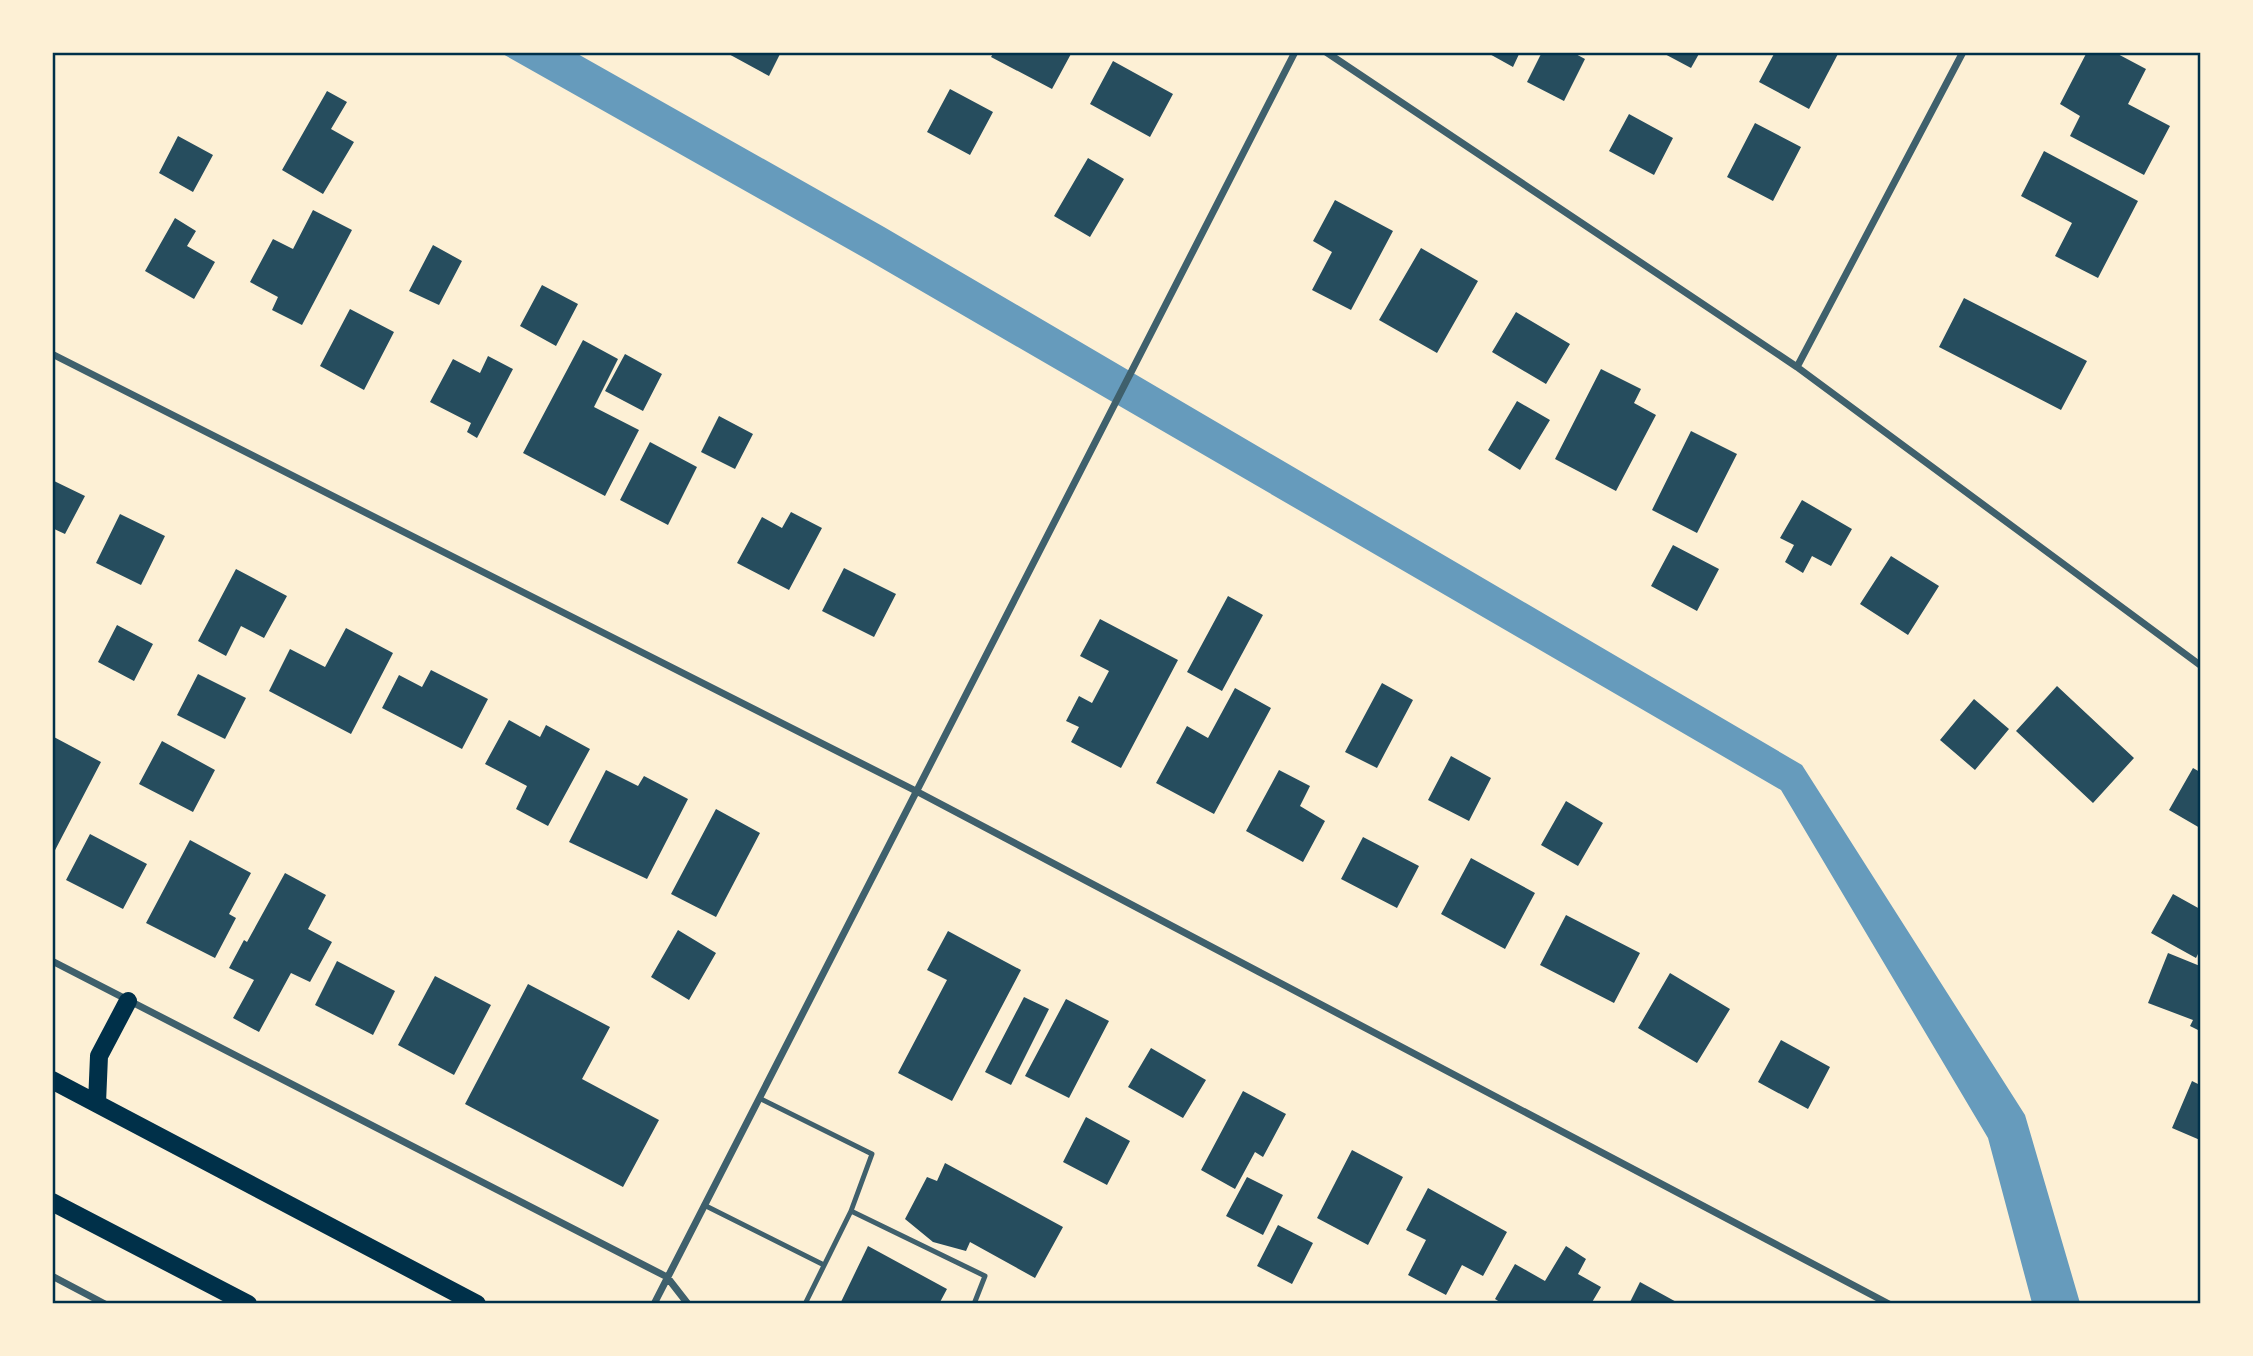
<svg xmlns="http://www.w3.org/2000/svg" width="2253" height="1356" font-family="'Noto Sans',sans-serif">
	<rect width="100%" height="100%" fill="#fdf0d5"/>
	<path fill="#669bbc" d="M 501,53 L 576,53 L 884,227 L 1802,765 L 2025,1115 L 2080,1303 L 2032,1303 L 1988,1138 L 1781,790 L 866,259 Z"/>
	<path fill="#264d5e" d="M 725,52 L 781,52 L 769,76 Z
		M 994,52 L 1072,52 L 1052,89 L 991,57 Z
		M 1486,52 L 1520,52 L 1513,67 Z
		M 1542,52 L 1572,52 L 1585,59 L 1564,101 L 1527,82 Z
		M 1661,52 L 1700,52 L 1691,68 Z
		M 1775,52 L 1839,52 L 1809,109 L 1759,82 Z
		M 2087,52 L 2114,52 L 2146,69 L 2128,104 L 2170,126 L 2144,175 L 2070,136 L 2080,116 L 2060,104 Z
		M 1113,61 L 1173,94 L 1150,137 L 1090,104 Z
		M 950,89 L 993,112 L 970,155 L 927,132 Z
		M 327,91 L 347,102 L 331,129 L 354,142 L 323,194 L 282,170 Z
		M 1629,114 L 1673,138 L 1654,175 L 1609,151 Z
		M 1755,123 L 1801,147 L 1773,201 L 1727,177 Z
		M 178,136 L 213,155 L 193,192 L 159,173 Z
		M 2044,151 L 2138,201 L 2098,278 L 2055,256 L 2072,223 L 2021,196 Z
		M 1088,158 L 1124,179 L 1090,237 L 1054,216 Z
		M 1335,200 L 1393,231 L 1351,310 L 1312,290 L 1332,252 L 1313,241 Z
		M 313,210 L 352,230 L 302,325 L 272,310 L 278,297 L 250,282 L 273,239 L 293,249 Z
		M 175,218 L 196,231 L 187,246 L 215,262 L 194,299 L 145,271 Z
		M 433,245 L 462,261 L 439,305 L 409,291 Z
		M 1421,248 L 1478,281 L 1437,353 L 1379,320 Z
		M 542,285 L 578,304 L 556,346 L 520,326 Z
		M 1964,298 L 2087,361 L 2061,410 L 1939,347 Z
		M 350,309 L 394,332 L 364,390 L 320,366 Z
		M 1516,312 L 1570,344 L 1546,384 L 1492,352 Z
		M 583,340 L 618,359 L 594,407 L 639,430 L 605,496 L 523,453 Z
		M 625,354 L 662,374 L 643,411 L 605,391 Z
		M 488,356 L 513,369 L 477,438 L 467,432 L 471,423 L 430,402 L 453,359 L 480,373 Z
		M 1601,369 L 1641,389 L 1634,403 L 1656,415 L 1616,491 L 1555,459 Z
		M 1517,401 L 1550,420 L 1520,470 L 1488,450 Z
		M 719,416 L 753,434 L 735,469 L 701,452 Z
		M 1691,431 L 1737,454 L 1697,533 L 1652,510 Z
		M 650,442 L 697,467 L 668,525 L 620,500 Z
		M 52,480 L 85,496 L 65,534 L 52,528 Z
		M 1802,500 L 1852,529 L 1831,566 L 1812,556 L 1803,573 L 1785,562 L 1794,545 L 1780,538 Z
		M 791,512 L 822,528 L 789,590 L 737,563 L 762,517 L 782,528 Z
		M 120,514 L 165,536 L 141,585 L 96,563 Z
		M 1673,545 L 1719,569 L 1697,611 L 1651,586 Z
		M 1891,556 L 1939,586 L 1908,635 L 1860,604 Z
		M 844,568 L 896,594 L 874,637 L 822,611 Z
		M 236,569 L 287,596 L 264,638 L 241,626 L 226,656 L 198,641 Z
		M 1228,596 L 1263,615 L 1222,691 L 1187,672 Z
		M 1100,619 L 1178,660 L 1121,768 L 1071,742 L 1079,727 L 1066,721 L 1079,696 L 1092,703 L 1109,671 L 1080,656 Z
		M 117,625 L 153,644 L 134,681 L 98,662 Z
		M 346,628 L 393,653 L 351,734 L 269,691 L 290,649 L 325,667 Z
		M 431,670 L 488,699 L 462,749 L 382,708 L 399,675 L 422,687 Z
		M 198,674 L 246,698 L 225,739 L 177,715 Z
		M 1382,683 L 1413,700 L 1377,768 L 1345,752 Z
		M 2057,686 L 2134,758 L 2093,803 L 2016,731 Z
		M 1235,688 L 1271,708 L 1214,814 L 1156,783 L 1187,726 L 1208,738 Z
		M 1974,699 L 2009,729 L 1975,770 L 1940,740 Z
		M 509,720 L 540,737 L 546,725 L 590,749 L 548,826 L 516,809 L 527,786 L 485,764 Z
		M 52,736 L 101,762 L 52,856 Z
		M 162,741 L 215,770 L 193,812 L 139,784 Z
		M 1451,756 L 1491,778 L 1469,821 L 1428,800 Z
		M 2193,768 L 2200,772 L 2200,828 L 2169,810 Z
		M 606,770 L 638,786 L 644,776 L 688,799 L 647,879 L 569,842 Z
		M 1279,770 L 1310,786 L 1300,806 L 1325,821 L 1303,862 L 1246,831 Z
		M 1566,801 L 1603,823 L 1578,866 L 1541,845 Z
		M 716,809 L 760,833 L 716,917 L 671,894 Z
		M 90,834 L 147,864 L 123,909 L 66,880 Z
		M 1363,837 L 1419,866 L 1397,908 L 1341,879 Z
		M 190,840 L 251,873 L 229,914 L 236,918 L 215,958 L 146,923 Z
		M 1471,858 L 1535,893 L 1505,949 L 1441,914 Z
		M 285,873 L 326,895 L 308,929 L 332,942 L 310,982 L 291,973 L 259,1032 L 233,1018 L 254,980 L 229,968 L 244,940 L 247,942 Z
		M 2173,894 L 2200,909 L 2200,950 L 2196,958 L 2151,933 Z
		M 1566,915 L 1640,953 L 1614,1003 L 1540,965 Z
		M 678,930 L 716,953 L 689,1000 L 651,977 Z
		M 948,931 L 1021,970 L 952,1101 L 898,1073 L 947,980 L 927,970 Z
		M 2168,953 L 2200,966 L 2200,1031 L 2190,1026 L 2193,1020 L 2148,1003 Z
		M 337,961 L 395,991 L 373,1035 L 315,1005 Z
		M 1670,973 L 1730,1009 L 1697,1063 L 1638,1028 Z
		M 435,976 L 491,1005 L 454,1075 L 398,1045 Z
		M 528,984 L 610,1027 L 582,1079 L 659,1120 L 623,1187 L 465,1104 Z
		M 1024,997 L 1049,1009 L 1011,1085 L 985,1072 Z
		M 1066,999 L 1109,1021 L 1069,1098 L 1025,1076 Z
		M 1781,1040 L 1830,1067 L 1808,1109 L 1758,1082 Z
		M 1151,1048 L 1206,1080 L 1183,1118 L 1128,1087 Z
		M 2192,1081 L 2200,1085 L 2200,1140 L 2172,1128 Z
		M 1243,1091 L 1286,1114 L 1263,1157 L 1255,1152 L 1235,1189 L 1201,1170 Z
		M 1086,1117 L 1130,1141 L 1107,1185 L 1063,1162 Z
		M 1352,1150 L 1403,1177 L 1368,1245 L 1317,1218 Z
		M 945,1163 L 1063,1227 L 1035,1278 L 970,1242 L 966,1251 L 933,1242 L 905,1219 L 927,1177 L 937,1181 Z
		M 1247,1177 L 1283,1195 L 1263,1235 L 1226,1216 Z
		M 1428,1188 L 1507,1232 L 1483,1276 L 1462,1265 L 1446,1295 L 1408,1275 L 1426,1240 L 1406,1230 Z
		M 1278,1225 L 1313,1243 L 1292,1284 L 1257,1266 Z
		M 868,1246 L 947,1289 L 939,1304 L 840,1304 Z
		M 1566,1246 L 1586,1259 L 1578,1274 L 1601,1287 L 1591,1304 L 1503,1304 L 1495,1299 L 1515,1264 L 1545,1281 Z
		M 1640,1282 L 1680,1304 L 1629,1304 Z"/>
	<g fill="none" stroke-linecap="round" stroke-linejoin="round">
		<path stroke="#3f606c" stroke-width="5" d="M 759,1098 L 872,1154 L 851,1211 L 985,1276 L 974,1304
			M 704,1205 L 824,1265
			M 805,1304 L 851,1211"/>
		<path stroke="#3f606c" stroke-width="7" d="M 1326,52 L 1797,367 L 2200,665
			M 52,354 L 916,791 L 1889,1304
			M 1797,367 L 1963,52
			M 52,961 L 667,1277 L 688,1304
			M 52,1276 L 105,1304
			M 654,1304 L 1295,52"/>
		<path stroke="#003049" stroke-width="18" d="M 52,1080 L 477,1304
			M 97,1103 L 99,1056 L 128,1001
			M 52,1202 L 248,1304"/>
	</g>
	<rect width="2253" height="1356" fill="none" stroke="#fdf0d5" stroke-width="108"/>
	<rect x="54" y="54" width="2145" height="1248" fill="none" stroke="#003049" stroke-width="2.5"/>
</svg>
